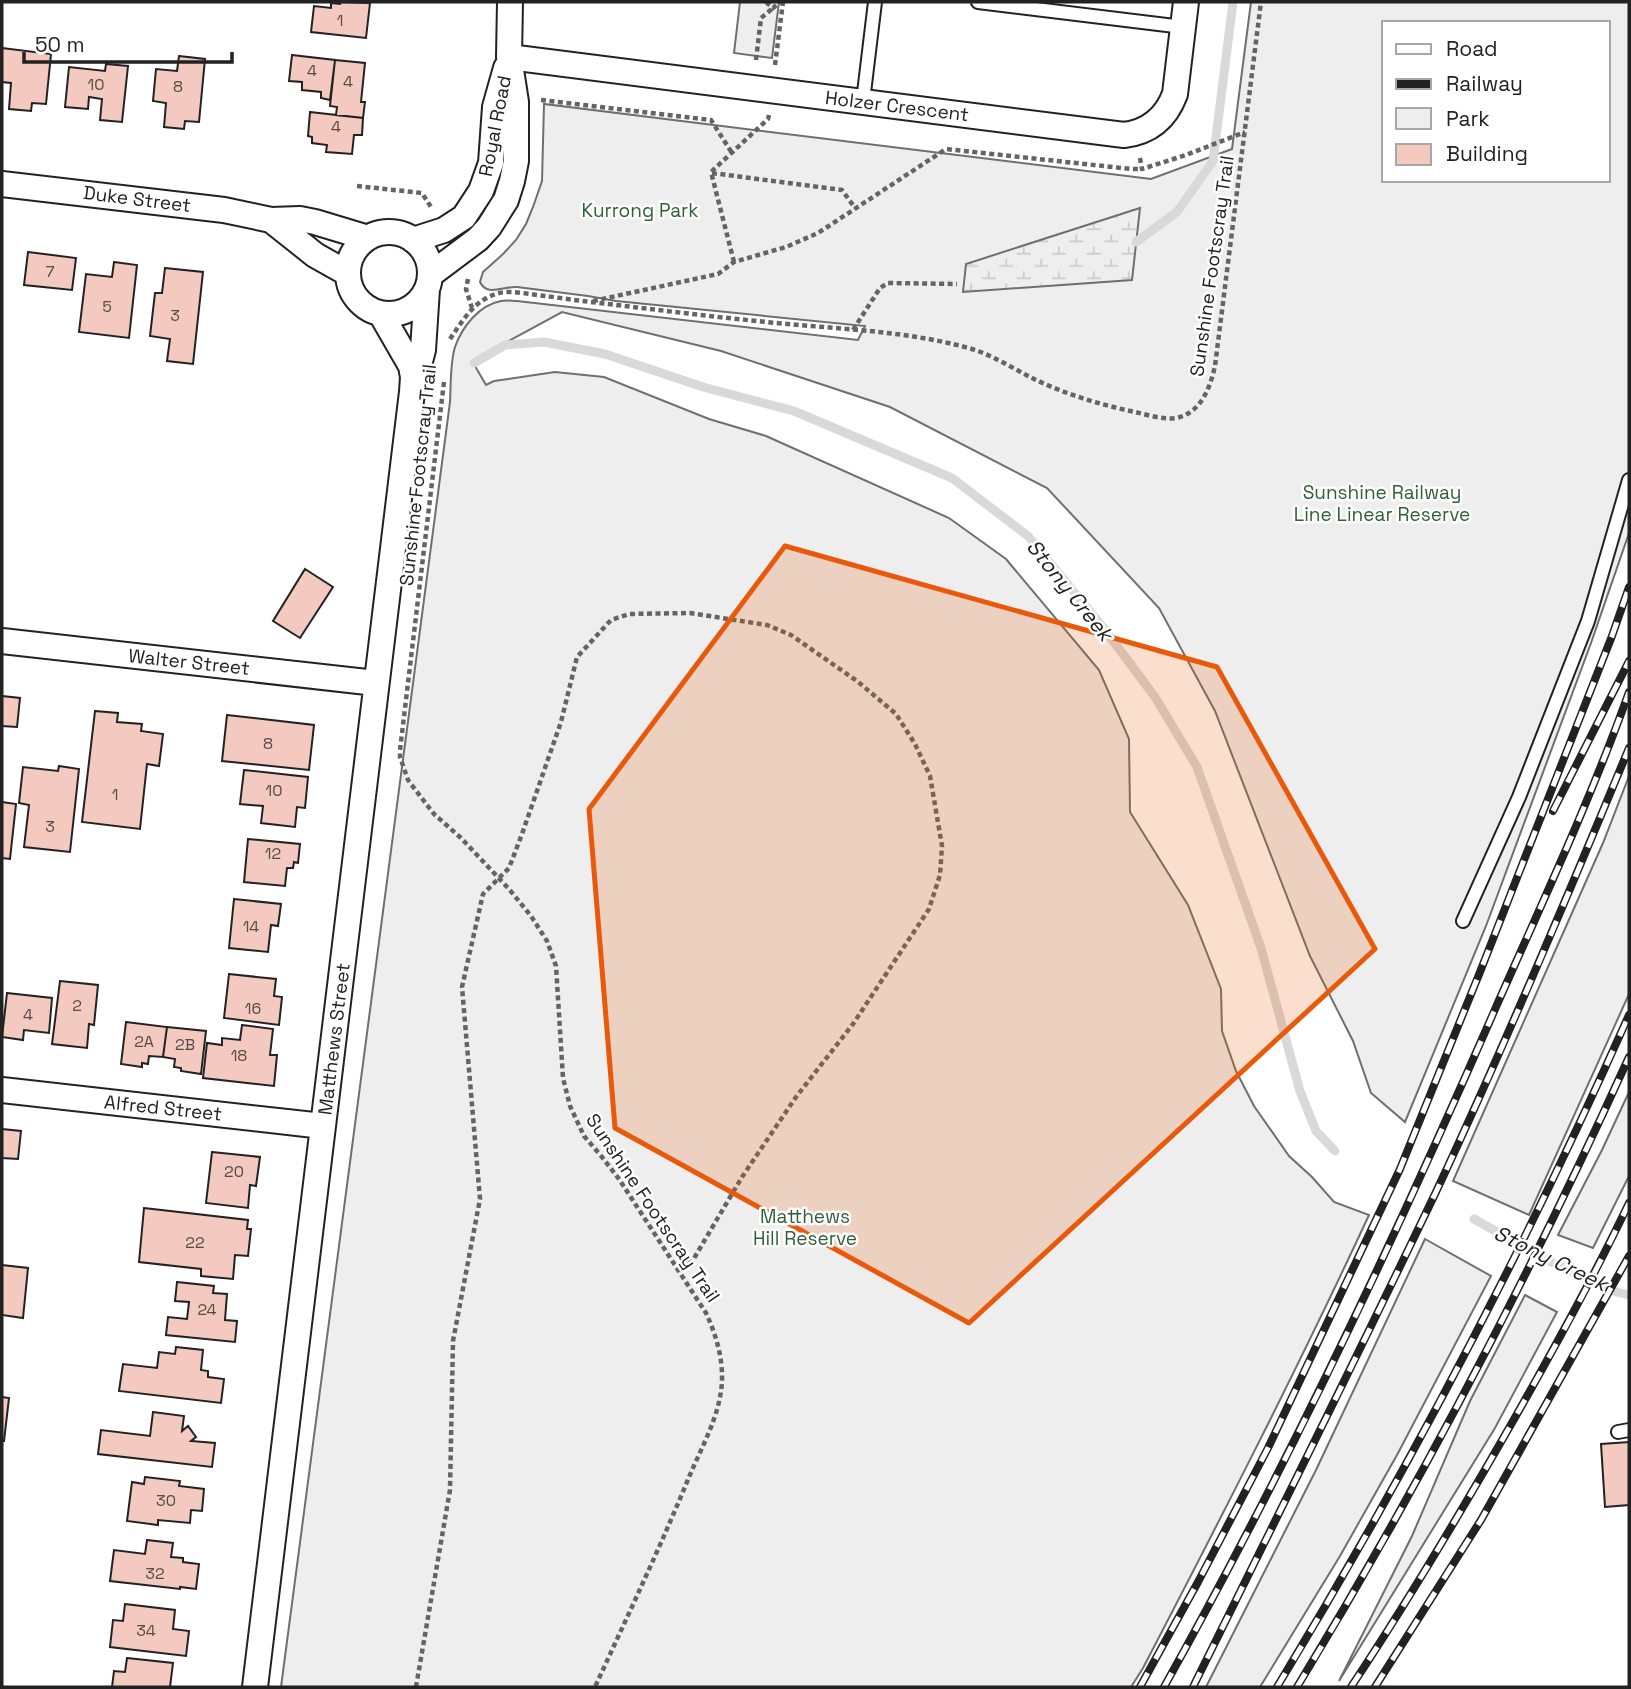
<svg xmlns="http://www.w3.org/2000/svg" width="1631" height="1689" font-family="'Space Grotesk',sans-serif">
	<defs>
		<pattern id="wetland-marsh" width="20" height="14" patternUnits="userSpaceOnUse" patternTransform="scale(1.75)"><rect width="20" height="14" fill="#eee"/><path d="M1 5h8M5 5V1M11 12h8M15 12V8" fill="none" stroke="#ccc"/></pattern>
	</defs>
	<rect width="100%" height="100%" fill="#fff"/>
	<path fill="#eee" stroke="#6f6f6f" stroke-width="2" fill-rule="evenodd" d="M 740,2 L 779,2 L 772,58 L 734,53 Z
		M 1251,2 L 1629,2 L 1629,533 L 1591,643 L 1486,926 L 1405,1122 L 1371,1093 L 1353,1041 L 1310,956 L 1215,711 L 1159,608 L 1047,488 L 890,407 L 721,351 L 562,312 L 472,361 L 486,385 L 494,381 L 555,372 L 604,377 L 709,419 L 766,436 L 949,518 L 1006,559 L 1099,670 L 1129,739 L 1130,812 L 1188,905 L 1221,989 L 1222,1031 L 1236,1071 L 1254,1106 L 1289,1156 L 1312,1177 L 1334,1202 L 1369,1215 C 1298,1368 1221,1518 1143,1668 L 1131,1687 L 281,1687 L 450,402 C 451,384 450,363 455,347 C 462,327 479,305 501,301 C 506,300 512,301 517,301 L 858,340 L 865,326 L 616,301 L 588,296 L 517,287 C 503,286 487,297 480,282 L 483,272 L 503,254 L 516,240 L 526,224 L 533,207 L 542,181 L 544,104 L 1151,179 L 1232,149 ZM 1384,23 L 1608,23 L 1608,180 L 1384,180 Z
		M 1629,776 L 1629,994 L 1529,1215 L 1453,1181 L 1603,843 Z
		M 1629,1092 L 1629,1176 L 1593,1248 L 1558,1235 L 1602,1150 Z
		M 1425,1239 L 1491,1276 L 1397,1455 L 1340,1556 L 1260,1687 L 1206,1687 L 1316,1470 Z
		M 1525,1295 L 1557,1312 L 1495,1428 L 1339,1681 L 1412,1536 L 1470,1401 Z"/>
	<path fill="url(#wetland-marsh)" stroke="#6f6f6f" stroke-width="2" d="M 1140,208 L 1132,280 L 963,292 L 966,264 Z"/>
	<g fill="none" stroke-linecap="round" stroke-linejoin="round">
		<path stroke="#d9d9d9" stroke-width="9" d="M 1136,242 L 1177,212 L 1213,161 L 1233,2
			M 474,363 L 505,345 L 544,342 L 605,354 L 703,387 L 794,411 L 952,478 L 1028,536 L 1102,626 L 1155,697 L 1197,767 L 1261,948 L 1300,1091 L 1316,1131 L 1335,1151
			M 1474,1219 L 1549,1261 L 1613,1291 L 1629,1295"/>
	</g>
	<path fill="#f3c9c0" stroke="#222" stroke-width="2" d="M 340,2 L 370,3 L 366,38 L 311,32 L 314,6 L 331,8 L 331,3 L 340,4 Z
		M 2,48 L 51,54 L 46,104 L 32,103 L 31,111 L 9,109 L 11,83 L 2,82 Z
		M 292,55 L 335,60 L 330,100 L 321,98 L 321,92 L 302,90 L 302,82 L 289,81 Z
		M 179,56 L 205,59 L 199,122 L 185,121 L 184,129 L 164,127 L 166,103 L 153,101 L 156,69 L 177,71 Z
		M 335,60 L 365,63 L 361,102 L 365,102 L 363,118 L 336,115 L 337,107 L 330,106 Z
		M 106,64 L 128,66 L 122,122 L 100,120 L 102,99 L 89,97 L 88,109 L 65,107 L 69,67 L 105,71 Z
		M 310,112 L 363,118 L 362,135 L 354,135 L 352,154 L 326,152 L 327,145 L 312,143 L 312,137 L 308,136 Z
		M 28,252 L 76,258 L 72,290 L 24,285 Z
		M 114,262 L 137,265 L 129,338 L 79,332 L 86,274 L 112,277 Z
		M 165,268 L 203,272 L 193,364 L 167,361 L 170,339 L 150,336 L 155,293 L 162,293 Z
		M 305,569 L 333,587 L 300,638 L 273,621 Z
		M 2,696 L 20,698 L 17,727 L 2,726 Z
		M 95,711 L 118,713 L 117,722 L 142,724 L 141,731 L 163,734 L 159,766 L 147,764 L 140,829 L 82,822 Z
		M 227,715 L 314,725 L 309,770 L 222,761 Z
		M 59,766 L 79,769 L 70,852 L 24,847 L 29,805 L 19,803 L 23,767 L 58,771 Z
		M 244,770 L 308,777 L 305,808 L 297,807 L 295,827 L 261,823 L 263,806 L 240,804 Z
		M 2,802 L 16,804 L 10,859 L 2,858 Z
		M 248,839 L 300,844 L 298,863 L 294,862 L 293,868 L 287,868 L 285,886 L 244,882 Z
		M 234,899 L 281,904 L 278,926 L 271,925 L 268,952 L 229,948 Z
		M 229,974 L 276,979 L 274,996 L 282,997 L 279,1025 L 224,1018 Z
		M 60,981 L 98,985 L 94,1025 L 89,1024 L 87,1048 L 52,1044 Z
		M 7,993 L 52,998 L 49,1033 L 24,1030 L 23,1040 L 2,1037 Z
		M 126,1022 L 167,1027 L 163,1057 L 149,1056 L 148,1064 L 142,1063 L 142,1067 L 121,1064 Z
		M 242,1025 L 273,1029 L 270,1055 L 277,1055 L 274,1086 L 203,1078 L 207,1043 L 222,1045 L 222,1038 L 240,1040 Z
		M 167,1027 L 206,1031 L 201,1074 L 181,1071 L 181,1068 L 174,1067 L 175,1059 L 163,1057 Z
		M 2,1129 L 21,1131 L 18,1159 L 2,1158 Z
		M 212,1152 L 260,1157 L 256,1186 L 250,1185 L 248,1208 L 206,1203 Z
		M 144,1208 L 248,1220 L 247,1229 L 251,1229 L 248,1256 L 235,1255 L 233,1279 L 201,1276 L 201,1269 L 139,1262 Z
		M 2,1265 L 28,1268 L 23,1318 L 2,1315 Z
		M 177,1282 L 214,1286 L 213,1293 L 227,1294 L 225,1320 L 237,1321 L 235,1342 L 166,1335 L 168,1317 L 187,1319 L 189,1302 L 175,1301 Z
		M 176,1347 L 203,1350 L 201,1370 L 208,1371 L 208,1377 L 224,1379 L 221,1403 L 119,1391 L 123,1364 L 157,1368 L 159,1352 L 175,1354 Z
		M 2,1397 L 9,1398 L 4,1441 L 2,1441 Z
		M 153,1412 L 184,1416 L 182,1431 L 188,1426 L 196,1437 L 191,1441 L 215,1443 L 212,1467 L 98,1454 L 101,1430 L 150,1436 Z
		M 1629,1442 L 1629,1505 L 1605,1507 L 1601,1444 Z
		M 145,1477 L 180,1481 L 179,1486 L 204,1489 L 202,1511 L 191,1510 L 190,1523 L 158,1520 L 158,1525 L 127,1521 L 132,1482 L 144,1484 Z
		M 147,1540 L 173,1543 L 171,1557 L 183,1558 L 183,1562 L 199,1564 L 196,1589 L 180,1587 L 180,1589 L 110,1581 L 114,1550 L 145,1554 Z
		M 125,1604 L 175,1610 L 173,1629 L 189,1631 L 186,1656 L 110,1647 L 113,1620 L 123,1621 Z
		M 127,1658 L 173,1663 L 170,1687 L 112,1687 L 114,1671 L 125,1672 Z"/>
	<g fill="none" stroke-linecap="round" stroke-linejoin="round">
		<defs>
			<path id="lane" d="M 978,2 L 1183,27
				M 863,101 L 875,2
				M 1463,921 L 1519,797 L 1588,621 L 1629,480
				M 1618,1432 L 1629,1430"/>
			<path id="street" d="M 509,57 L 1124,135 C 1149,132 1166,118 1175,94 L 1186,2
				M 2,184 L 224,210 L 271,220 L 300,219 L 315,222 L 368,238
				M 271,220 L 315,255 L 347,273
				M348 273a41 41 0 1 1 82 0a41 41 0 1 1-82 0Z
				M 413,240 L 444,230 L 464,217 L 481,191 L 491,163 L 495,107 L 506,68
				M 430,275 L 478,239 L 489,227 L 506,200 L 512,181 L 516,161 L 516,102 L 509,57 L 510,2
				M 414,384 L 423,350 L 427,289
				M 2,641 L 376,683
				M 2,1090 L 323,1126
				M 255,1687 L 412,392 L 413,377 L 411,366 L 381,314"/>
		</defs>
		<use href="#lane" stroke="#222" stroke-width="16"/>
		<use href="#street" stroke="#222" stroke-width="28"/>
		<path stroke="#646464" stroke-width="4.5" stroke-dasharray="5 3.5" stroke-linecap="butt" d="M 766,2 L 773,8 L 780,2
			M 756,60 L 761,18 L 773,8
			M 775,65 L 783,2
			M 541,100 L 711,120 L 732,153
			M 1140,158 L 1142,169 L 1186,155 L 1245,132
			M 712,173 L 842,190 L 855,208
			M 357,186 L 422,193 L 431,207
			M 734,262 L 711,172 L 768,119 L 769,115
			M 468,279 L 466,289 L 472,308
			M 593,301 L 718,274 L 734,262 L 786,247 L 818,233 L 946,149 L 1131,169 L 1142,169
			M 853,330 L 880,288 L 888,283 L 957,284
			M 450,339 C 463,320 475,299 499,293 C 513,290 532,295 546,296 C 573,300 599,303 625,306 C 683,313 741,320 799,325 C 858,330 916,333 972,349 C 994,356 1014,369 1034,379 C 1065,394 1101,405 1135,412 C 1148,415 1163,420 1176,418 C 1201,413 1210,388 1215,366 L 1261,2
			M 444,382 L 400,750 L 400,757 L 408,780 L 434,814 L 461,838 L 509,889 L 531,916 L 547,941 L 556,966 L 563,1078 L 570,1106 L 584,1136 L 602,1157 L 619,1179 L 706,1313 C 718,1339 726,1368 720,1397 C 715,1424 700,1451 689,1477 C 660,1548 627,1617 595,1687
			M 416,1687 L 450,1490 L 453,1341 L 480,1199 L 462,987 L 483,894 L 509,868 L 522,834 L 561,722 L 577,657 L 611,620 L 629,614 L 690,613 L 767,625 L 791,635 L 857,681 L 896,714 L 915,744 L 930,776 L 942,846 L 940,875 L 929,909 L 853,1024 L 796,1097 L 742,1177 L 693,1260 L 678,1269"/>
		<use href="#lane" stroke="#fff" stroke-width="12"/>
		<use href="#street" stroke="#fff" stroke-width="24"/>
		<defs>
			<path id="rail" d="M 1553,811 L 1629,661
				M 1140,1687 L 1198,1582 L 1268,1448 L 1400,1169 L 1480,972 L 1612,636 L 1629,587
				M 1164,1687 C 1287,1467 1395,1239 1496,1007 C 1542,903 1591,799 1629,692
				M 1193,1687 C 1274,1523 1356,1359 1435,1194 C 1504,1047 1567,898 1629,748
				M 1277,1687 C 1408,1471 1526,1246 1629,1015
				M 1297,1687 C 1420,1485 1531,1273 1629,1057
				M 1351,1687 C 1410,1598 1464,1507 1517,1414 C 1556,1345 1595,1275 1629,1203
				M 1375,1687 L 1481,1520 L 1629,1256"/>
		</defs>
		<use href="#rail" stroke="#222" stroke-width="8"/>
		<use href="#rail" stroke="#fff" stroke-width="5" stroke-dasharray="16" stroke-linecap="butt"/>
	</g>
	<path fill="#e8590c" fill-opacity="0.2" stroke="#e8590c" stroke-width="5" stroke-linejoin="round" d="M 785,546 L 1217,667 L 1375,949 L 969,1323 L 615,1128 L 589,809 Z"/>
	<g text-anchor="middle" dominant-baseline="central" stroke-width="5" stroke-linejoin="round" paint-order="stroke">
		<g font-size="16" fill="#564c4a">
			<text x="340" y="20">1</text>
			<text x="312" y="70">4</text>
			<text x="348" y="81">4</text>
			<text x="96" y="84">10</text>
			<text x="178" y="86">8</text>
			<text x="336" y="126">4</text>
			<text x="50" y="271">7</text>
			<text x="107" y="306">5</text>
			<text x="175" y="315">3</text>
			<text x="268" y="743">8</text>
			<text x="274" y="790">10</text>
			<text x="115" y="794">1</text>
			<text x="50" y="826">3</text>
			<text x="273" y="853">12</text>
			<text x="251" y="926">14</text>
			<text x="77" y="1005">2</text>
			<text x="253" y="1008">16</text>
			<text x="28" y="1014">4</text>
			<text x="144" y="1041">2A</text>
			<text x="185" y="1044">2B</text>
			<text x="239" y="1055">18</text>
			<text x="234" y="1171">20</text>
			<text x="195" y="1242">22</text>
			<text x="207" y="1309">24</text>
			<text x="166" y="1500">30</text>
			<text x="155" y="1573">32</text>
			<text x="146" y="1630">34</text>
		</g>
		<g font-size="19" fill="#222" stroke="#fff">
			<text transform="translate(897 106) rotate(7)">Holzer Crescent</text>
			<text transform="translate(495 126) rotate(-79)">Royal Road</text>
			<text transform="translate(137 199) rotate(7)">Duke Street</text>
			<text transform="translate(1212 266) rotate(-82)">Sunshine Footscray Trail</text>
			<text transform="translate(418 475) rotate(-84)">Sunshine Footscray Trail</text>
			<text transform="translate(189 662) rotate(6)">Walter Street</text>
			<text transform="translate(334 1039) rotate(-83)">Matthews Street</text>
			<text transform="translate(163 1108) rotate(6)">Alfred Street</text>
			<text transform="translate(653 1208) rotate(56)">Sunshine Footscray Trail</text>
		</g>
		<g font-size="19" fill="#2f5e38" stroke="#fff">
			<text x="640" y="210">Kurrong Park</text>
			<text x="1382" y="492">Sunshine Railway<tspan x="1382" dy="22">Line Linear Reserve</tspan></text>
			<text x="805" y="1216">Matthews<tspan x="805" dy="22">Hill Reserve</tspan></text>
		</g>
		<g font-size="21" font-style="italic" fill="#222" stroke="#fff">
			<text transform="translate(1070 590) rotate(51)">Stony Creek</text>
			<text transform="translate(1551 1258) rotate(26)">Stony Creek</text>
		</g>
	</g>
	<rect width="1631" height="1689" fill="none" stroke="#222222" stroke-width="7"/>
	<rect x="1382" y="21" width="228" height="161" fill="#ffffff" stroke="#a7a7a7" stroke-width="2"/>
	<rect x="1396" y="44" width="35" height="10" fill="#ffffff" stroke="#a7a7a7" stroke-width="2"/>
	<text x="1446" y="56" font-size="21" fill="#222222">Road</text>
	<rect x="1396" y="79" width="35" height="10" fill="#222222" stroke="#a7a7a7" stroke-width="2"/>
	<text x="1446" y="91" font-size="21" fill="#222222">Railway</text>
	<rect x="1396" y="108" width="35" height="21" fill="#eeeeee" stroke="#a7a7a7" stroke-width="2"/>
	<text x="1446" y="126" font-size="21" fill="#222222">Park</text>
	<rect x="1396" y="144" width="35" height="21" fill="#f3c9c0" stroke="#a7a7a7" stroke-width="2"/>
	<text x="1446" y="161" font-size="21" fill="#222222">Building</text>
	<path d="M24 52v10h208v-10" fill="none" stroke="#222222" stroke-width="3.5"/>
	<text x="35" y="52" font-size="21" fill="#222222" stroke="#ffffff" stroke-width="5" paint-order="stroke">50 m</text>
</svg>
